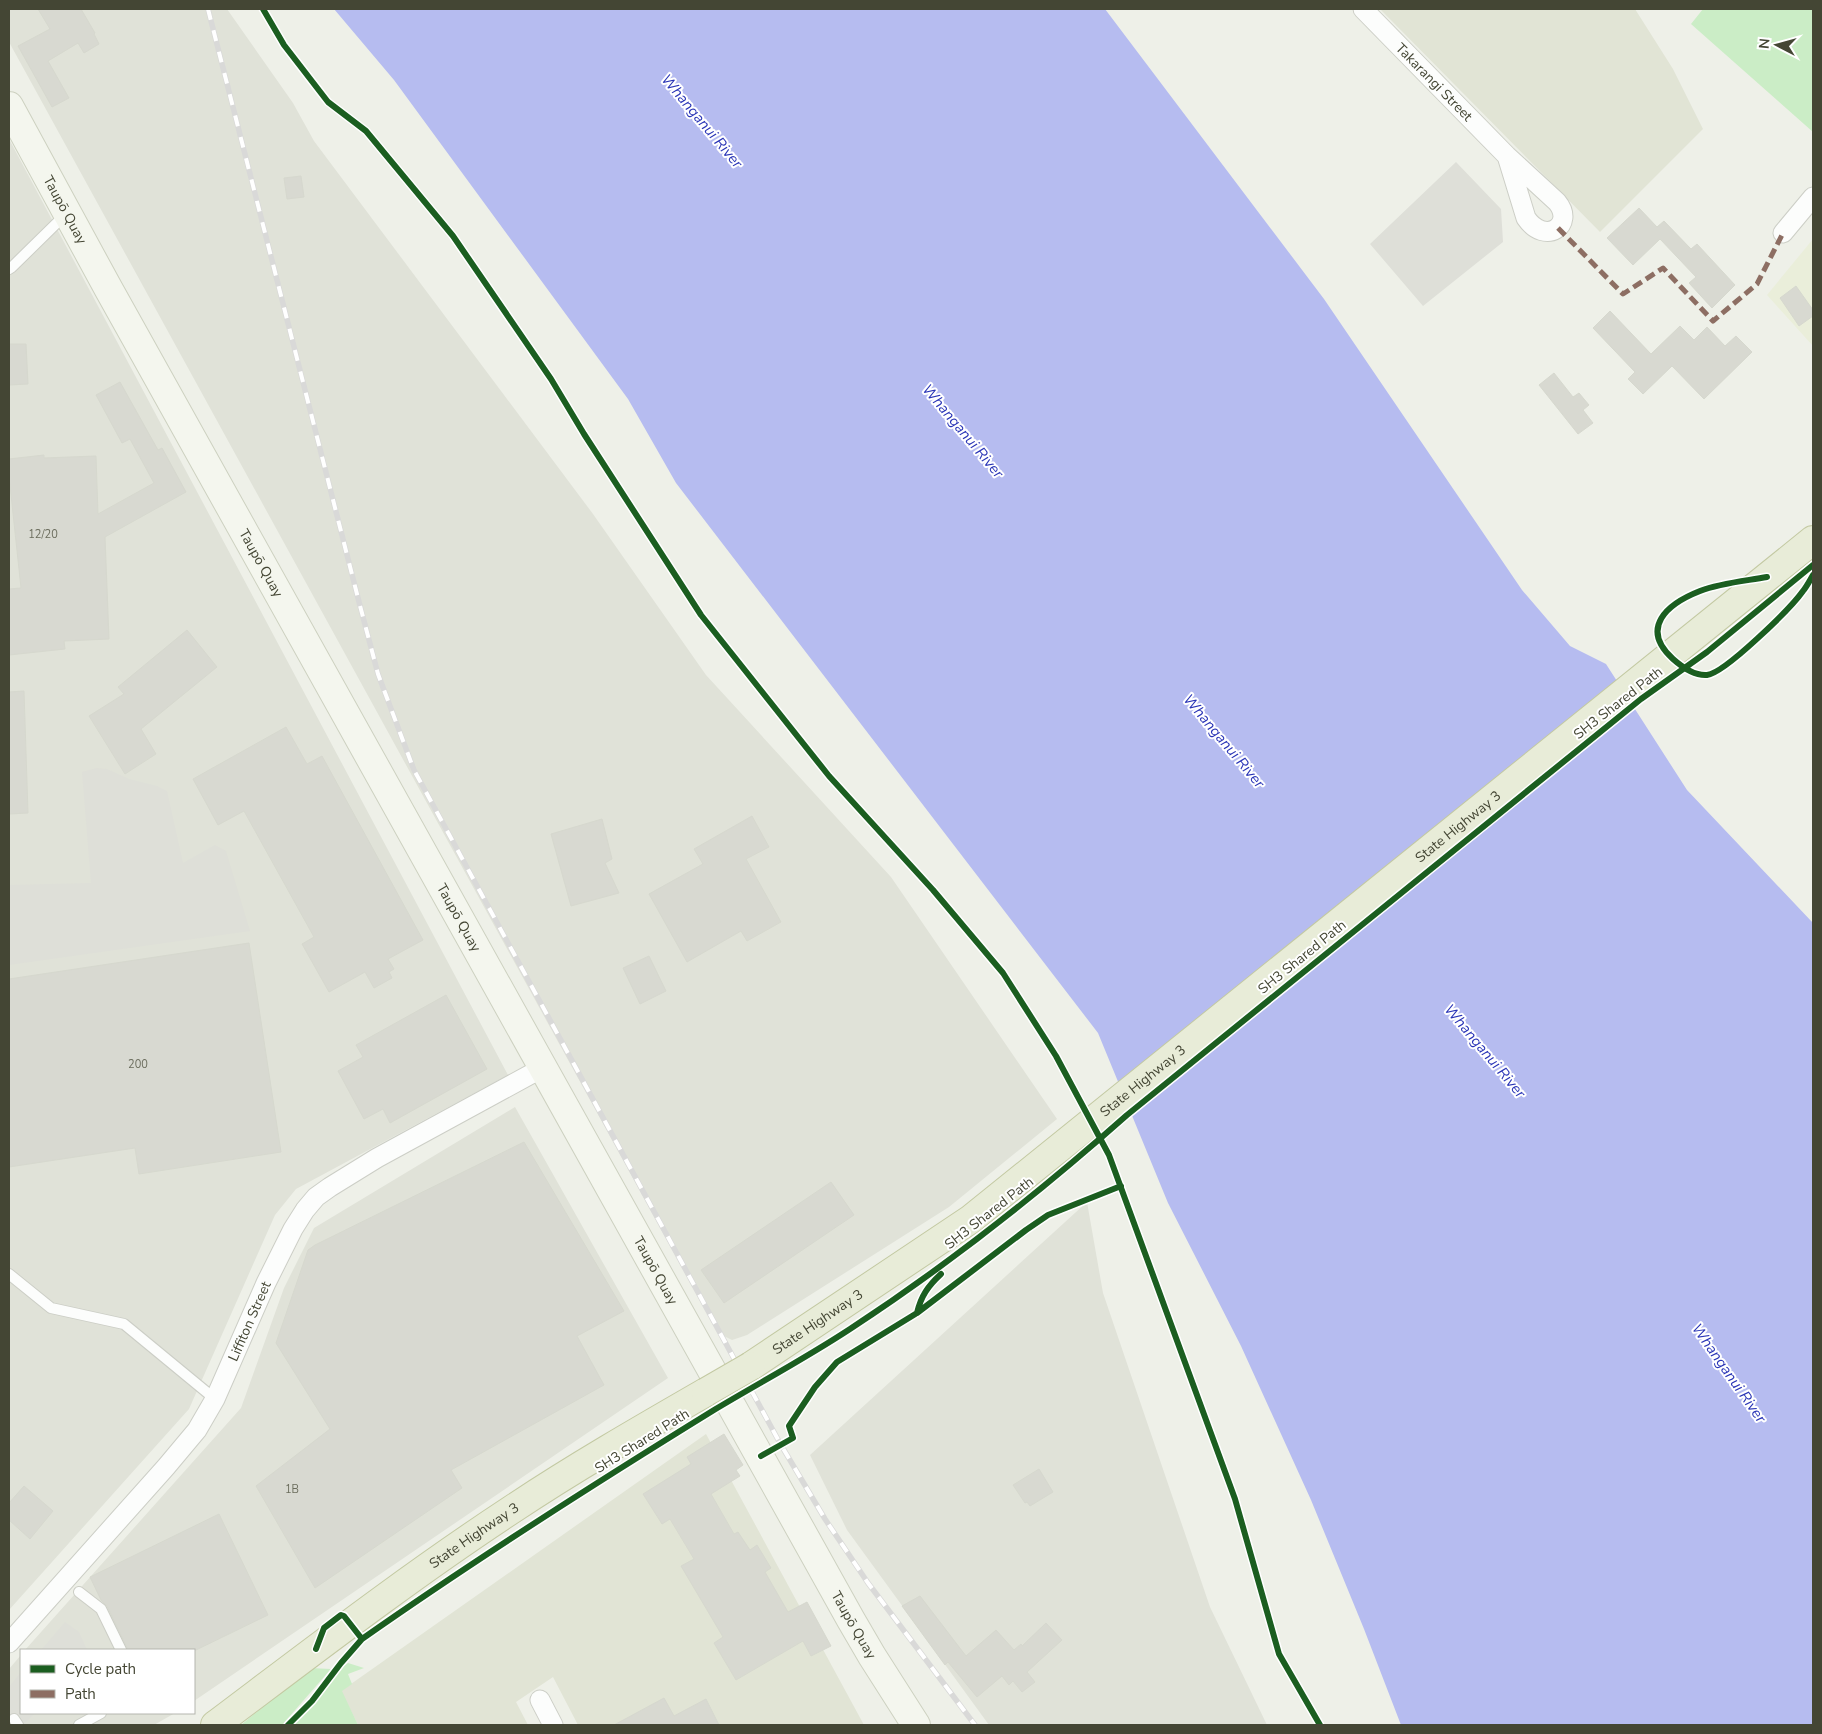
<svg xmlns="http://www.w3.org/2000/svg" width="1822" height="1734" font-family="'Nunito Sans',sans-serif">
	<rect width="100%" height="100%" fill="#eef0e8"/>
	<path fill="#e1e4d5" d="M 1380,9 L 1635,9 L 1673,69 L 1703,129 L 1600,232 Z
		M 706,1434 L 864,1725 L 578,1725 L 553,1677 L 516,1702 L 528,1725 L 358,1725 L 341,1691 Z"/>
	<path fill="#e0e2d8" d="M 9,9 L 227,9 L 293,103 L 314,141 L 593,514 L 706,675 L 891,877 L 1057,1119 L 949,1207 L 747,1335 L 732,1340 L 718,1333 L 9,42 Z
		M 9,139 L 508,1075 L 296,1189 L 275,1215 L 189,1409 L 9,1610 Z
		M 515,1107 L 668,1378 L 194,1701 L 194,1650 L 25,1650 L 241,1408 L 284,1288 L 314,1228 Z
		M 1087,1202 L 1103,1293 L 1210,1607 L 1267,1725 L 989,1725 L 847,1530 L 810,1455 Z
		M 21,1655 L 21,1713 L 175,1713 L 154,1725 L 9,1725 L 9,1669 Z"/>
	<path fill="#eaeeda" d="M 1813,239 L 1813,346 L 1767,295 Z"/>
	<path fill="#cbedc6" d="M 1703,9 L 1813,9 L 1813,132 L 1691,24 Z
		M 348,1663 L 364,1668 L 348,1674 L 352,1684 L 342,1691 L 358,1725 L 291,1725 L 341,1668 Z
		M 310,1668 L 331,1669 L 282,1725 L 241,1725 Z"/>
	<path fill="#dedfd8" d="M 1456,162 L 1501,209 L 1503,242 L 1423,306 L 1370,244 Z
		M 97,768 L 107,769 L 129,779 L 157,786 L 167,791 L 183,863 L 215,845 L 226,851 L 250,931 L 9,965 L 9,885 L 91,883 L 82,772 Z
		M 65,1622 L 79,1632 L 87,1650 L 41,1650 Z
		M 21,1672 L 21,1713 L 35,1713 L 23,1725 L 9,1725 L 9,1687 Z"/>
	<path fill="#b6bcf0" d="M 334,9 L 1105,9 L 1324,299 L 1522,590 L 1570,646 L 1606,664 L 1687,790 L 1813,923 L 1813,1725 L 1401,1725 L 1364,1629 L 1311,1500 L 1241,1346 L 1168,1203 L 1098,1033 L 676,483 L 628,399 L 394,80 Z"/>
	<path fill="#eef0e8" d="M 1619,680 L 1637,707 L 1130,1117 L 1117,1086 Z"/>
	<path fill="#d8d9d1" stroke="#d6d8ce" d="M 38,9 L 81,9 L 95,33 L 94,34 L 99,44 L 84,53 L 78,43 L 48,61 L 69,98 L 52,107 L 18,46 L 50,29 Z
		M 301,176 L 304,197 L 287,199 L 284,178 Z
		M 1639,208 L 1657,227 L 1664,221 L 1691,249 L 1697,244 L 1735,285 L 1712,308 L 1689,283 L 1696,277 L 1660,239 L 1633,265 L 1607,238 Z
		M 1796,286 L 1813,310 L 1813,316 L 1799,326 L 1780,298 Z
		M 1610,311 L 1651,354 L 1680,326 L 1694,340 L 1707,327 L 1725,346 L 1736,336 L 1752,352 L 1704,399 L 1672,366 L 1643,394 L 1628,379 L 1635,372 L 1593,328 Z
		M 9,344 L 26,344 L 28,384 L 9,385 Z
		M 1554,373 L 1573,397 L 1579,393 L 1589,405 L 1583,410 L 1593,423 L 1578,434 L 1539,385 Z
		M 120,382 L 158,450 L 162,448 L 186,492 L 105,537 L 109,639 L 64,641 L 65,649 L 9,655 L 9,589 L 21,588 L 9,476 L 9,459 L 44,455 L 44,458 L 96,456 L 98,514 L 154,483 L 130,439 L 122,443 L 96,395 Z
		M 187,630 L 217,667 L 141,729 L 156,754 L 125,774 L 89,716 L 124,694 L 118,687 Z
		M 24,691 L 28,813 L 9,814 L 9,692 Z
		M 286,727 L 307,764 L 322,756 L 423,940 L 388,959 L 394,969 L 389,972 L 392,978 L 374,988 L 365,972 L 329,992 L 302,944 L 314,937 L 244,811 L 218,825 L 193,779 Z
		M 752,816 L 769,847 L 746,859 L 781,922 L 747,941 L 741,931 L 687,962 L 649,894 L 703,864 L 694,849 Z
		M 602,819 L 612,859 L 605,863 L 619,893 L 571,906 L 551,834 Z
		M 249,943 L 281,1152 L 139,1174 L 135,1148 L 9,1167 L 9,979 Z
		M 649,956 L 666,991 L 640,1004 L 623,968 Z
		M 446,995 L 487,1069 L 390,1123 L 383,1109 L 364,1119 L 338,1071 L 363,1057 L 356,1045 Z
		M 524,1142 L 624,1311 L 577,1336 L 604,1385 L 451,1470 L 462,1488 L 315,1588 L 256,1486 L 330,1429 L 276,1343 L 308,1250 L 315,1245 Z
		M 831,1182 L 854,1215 L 724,1303 L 701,1270 Z
		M 724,1434 L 743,1465 L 736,1470 L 740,1476 L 711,1494 L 734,1534 L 738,1532 L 750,1550 L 757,1545 L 771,1568 L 765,1572 L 788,1612 L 807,1602 L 831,1646 L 811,1656 L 803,1641 L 736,1680 L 714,1643 L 723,1637 L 681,1566 L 694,1559 L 670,1519 L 662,1524 L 643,1494 L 691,1464 L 687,1457 Z
		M 1039,1469 L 1053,1492 L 1030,1506 L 1027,1502 L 1025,1503 L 1013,1485 Z
		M 24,1486 L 53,1511 L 30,1539 L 9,1520 L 9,1503 Z
		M 219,1514 L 268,1615 L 196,1650 L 128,1650 L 107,1606 L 101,1600 L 90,1577 Z
		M 920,1596 L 966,1656 L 996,1630 L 1014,1650 L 1021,1644 L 1022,1646 L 1046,1623 L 1062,1640 L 1027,1672 L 1035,1682 L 1022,1692 L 1013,1681 L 1009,1685 L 1002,1676 L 977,1697 L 948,1662 L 945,1665 L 902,1606 Z
		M 664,1698 L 674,1716 L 706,1699 L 719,1725 L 614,1725 Z"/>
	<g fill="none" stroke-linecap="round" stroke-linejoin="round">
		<defs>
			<path id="lane" d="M 9,269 L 12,267 L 66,214
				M 9,1274 L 51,1308 L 124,1324 L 215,1399
				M 79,1592 L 101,1609 L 121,1650
				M 14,1719 L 18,1725
				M 79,1725 L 101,1713"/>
			<g id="street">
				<path id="s1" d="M 1363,9 L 1507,156 L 1557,202 C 1576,225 1545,246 1526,218 L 1507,156"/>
				<path d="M 1783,233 L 1813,197"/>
				<path id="s2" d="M 9,1643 L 166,1467 L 197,1430 L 215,1399 L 266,1283 L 293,1229 L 305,1210 L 316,1197 L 330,1187 L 377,1158 L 544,1067"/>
				<path d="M 540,1700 L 553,1725"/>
			</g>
			<g id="secondary">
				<path id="s3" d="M 9,106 L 108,288 L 851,1620 L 872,1656 L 916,1725"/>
			</g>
			<g id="highway">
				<path id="s4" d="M 751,1366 L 971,1219 L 1813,540"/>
				<path id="s5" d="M 215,1725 C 312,1652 409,1577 511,1510 C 574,1468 640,1430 706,1392"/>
			</g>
		</defs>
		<use href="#lane" stroke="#cccec6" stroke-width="12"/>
		<use href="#street" stroke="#cccec6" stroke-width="21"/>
		<use href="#secondary" stroke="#cdd1c0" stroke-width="30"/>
		<use href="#highway" stroke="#c3c9a2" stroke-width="30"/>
		<use href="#lane" stroke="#fcfdfc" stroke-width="10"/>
		<use href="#street" stroke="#fcfdfc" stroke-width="19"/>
		<use href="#secondary" stroke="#f4f6ee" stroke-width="28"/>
		<use href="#highway" stroke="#e8ecd8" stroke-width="28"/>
		<defs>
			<path id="rail" d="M 208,9 L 358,598 L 378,674 L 414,770 L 781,1445 L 825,1519 L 868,1583 L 975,1725"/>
		</defs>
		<use href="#rail" stroke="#d9d9d8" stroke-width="5.5"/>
		<use href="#rail" stroke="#fff" stroke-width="4" stroke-dasharray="11" stroke-linecap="butt"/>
		<defs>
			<path id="highway-bridge" d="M 706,1392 L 751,1366"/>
		</defs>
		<use href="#highway-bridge" stroke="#c3c9a2" stroke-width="30" stroke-linecap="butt"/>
		<use href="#highway-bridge" stroke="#e8ecd8" stroke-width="28"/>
		<path stroke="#8d6e63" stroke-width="5" stroke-dasharray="10 5" stroke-linecap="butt" d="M 1558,228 L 1623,294 L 1663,268 L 1713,321 L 1757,284 L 1783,233"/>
		<defs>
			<path id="cycleway" d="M 263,9 L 284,45 L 328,102 L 366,131 L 453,236 L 551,379 L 584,434 L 701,615 L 829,776 L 933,890 L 1003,973 L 1056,1056 L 1109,1155 L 1235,1499 L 1279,1654 L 1320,1725
				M 1767,577 C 1745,581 1721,583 1700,591 C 1667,604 1639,628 1673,659 C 1682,667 1694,676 1707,675 C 1725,673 1791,608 1803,591 C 1807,586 1810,580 1813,575
				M 917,1313 L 1026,1230 L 1048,1215 L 1121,1186
				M 761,1456 L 793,1438 L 789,1426 L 815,1387 L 837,1362 L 917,1313 C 921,1296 928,1286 941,1274
				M 316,1649 L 324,1628 L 341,1615 L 344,1616 L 362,1639
				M 288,1725 L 312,1701 L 341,1663 L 362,1639 C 476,1559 594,1484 714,1410 C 759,1383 806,1358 850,1329 C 948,1265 1039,1193 1127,1115 L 1641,699 L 1707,652 L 1813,565"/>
		</defs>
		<use href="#cycleway" stroke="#fff" stroke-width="9"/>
		<use href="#cycleway" stroke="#1b5e20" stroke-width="6"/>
	</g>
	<g text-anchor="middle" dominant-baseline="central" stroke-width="4" stroke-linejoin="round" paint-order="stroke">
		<g font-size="11" fill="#6a6c5c">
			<text x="43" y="534">12/20</text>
			<text x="138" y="1064">200</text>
			<text x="292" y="1489">1B</text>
		</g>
		<g font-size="14" fill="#444634" stroke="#fff">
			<text stroke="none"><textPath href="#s1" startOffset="102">Takarangi Street</textPath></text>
			<text stroke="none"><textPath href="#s3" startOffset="118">Taupō Quay</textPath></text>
			<text stroke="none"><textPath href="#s3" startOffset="522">Taupō Quay</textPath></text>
			<text transform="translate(1618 703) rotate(-38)">SH3 Shared Path</text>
			<text stroke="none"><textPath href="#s4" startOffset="890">State Highway 3</textPath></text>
			<text stroke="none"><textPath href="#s3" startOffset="928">Taupō Quay</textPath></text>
			<text transform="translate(1302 957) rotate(-39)">SH3 Shared Path</text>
			<text stroke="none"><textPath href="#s4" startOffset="485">State Highway 3</textPath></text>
			<text transform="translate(989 1213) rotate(-38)">SH3 Shared Path</text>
			<text stroke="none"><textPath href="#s3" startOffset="1332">Taupō Quay</textPath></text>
			<text stroke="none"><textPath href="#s2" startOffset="405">Liffiton Street</textPath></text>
			<text stroke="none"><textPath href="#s4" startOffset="80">State Highway 3</textPath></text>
			<text transform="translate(642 1441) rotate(-32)">SH3 Shared Path</text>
			<text stroke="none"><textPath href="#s5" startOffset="321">State Highway 3</textPath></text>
			<text stroke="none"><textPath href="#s3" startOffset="1738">Taupō Quay</textPath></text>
		</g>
		<g font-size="15" font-style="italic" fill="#2934b6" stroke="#fff">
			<text transform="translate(702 121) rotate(50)">Whanganui River</text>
			<text transform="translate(963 431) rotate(50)">Whanganui River</text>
			<text transform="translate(1224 741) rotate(50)">Whanganui River</text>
			<text transform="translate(1485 1051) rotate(50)">Whanganui River</text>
			<text transform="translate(1729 1373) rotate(55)">Whanganui River</text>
		</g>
	</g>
	<rect width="1822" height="1734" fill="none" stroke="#444634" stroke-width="20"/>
	<rect x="20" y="1649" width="175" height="65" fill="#ffffff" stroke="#b4b5ae"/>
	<rect x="30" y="1665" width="25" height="8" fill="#1b5e20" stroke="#b4b5ae"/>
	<text x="65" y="1674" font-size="15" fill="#444634">Cycle path</text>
	<rect x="30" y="1690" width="25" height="8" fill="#8d6e63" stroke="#b4b5ae"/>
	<text x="65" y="1699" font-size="15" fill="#444634">Path</text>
	<g transform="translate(1777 45) rotate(276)" stroke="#ffffff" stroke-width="4" paint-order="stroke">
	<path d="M0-4L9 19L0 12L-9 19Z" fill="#444634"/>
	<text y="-8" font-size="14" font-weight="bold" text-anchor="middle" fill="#444634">N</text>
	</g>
</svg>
